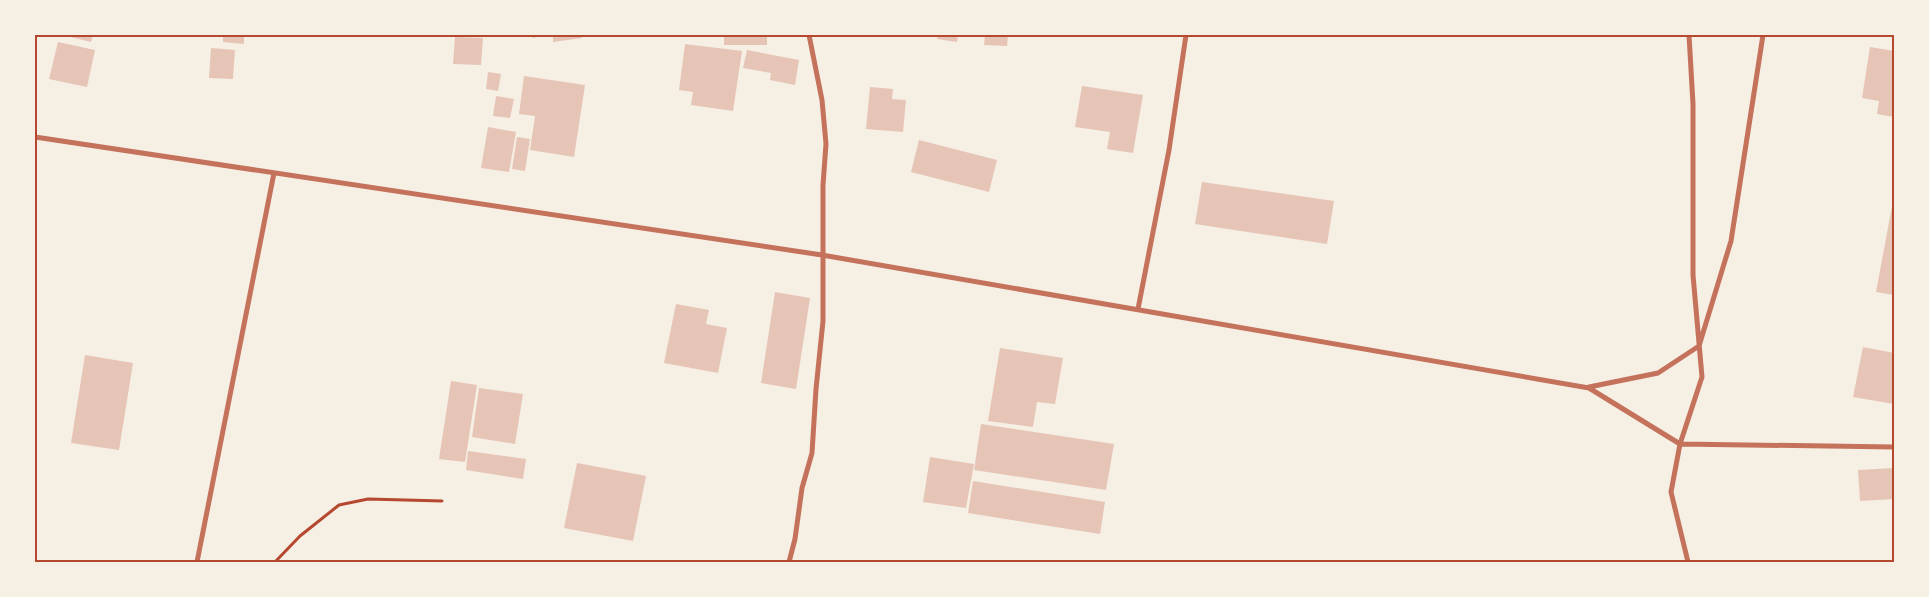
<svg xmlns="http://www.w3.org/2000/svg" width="1929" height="597" font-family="Montserrat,sans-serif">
	<rect width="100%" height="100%" fill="#f6efe4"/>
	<path fill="#e6c5b7" d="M 62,35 L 93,35 L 91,42 Z
		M 223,35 L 244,35 L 244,44 L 223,42 Z
		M 532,35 L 545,35 L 545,36 L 532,38 Z
		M 553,35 L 581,35 L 582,38 L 553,42 Z
		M 724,35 L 767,35 L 767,45 L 724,45 Z
		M 938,35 L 958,35 L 957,42 L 937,39 Z
		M 985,35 L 1008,35 L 1007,46 L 984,45 Z
		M 455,37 L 483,38 L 481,65 L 453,64 Z
		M 58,42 L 95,50 L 87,87 L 49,79 Z
		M 685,44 L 742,51 L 733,111 L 691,105 L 693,92 L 679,90 Z
		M 1870,47 L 1894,51 L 1894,117 L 1877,114 L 1879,101 L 1862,98 Z
		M 211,48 L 235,50 L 233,79 L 209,78 Z
		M 747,50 L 799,60 L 795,85 L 770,80 L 771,73 L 743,68 Z
		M 488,72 L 501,74 L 498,91 L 486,89 Z
		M 524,76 L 585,85 L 574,157 L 530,150 L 535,116 L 519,114 Z
		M 1082,86 L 1143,95 L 1133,153 L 1107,149 L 1110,132 L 1075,127 Z
		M 870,87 L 893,89 L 892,99 L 906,100 L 903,132 L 866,129 Z
		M 496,96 L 514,99 L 510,118 L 493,116 Z
		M 488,127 L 516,132 L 509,172 L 481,168 Z
		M 517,137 L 530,139 L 525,171 L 512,169 Z
		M 919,140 L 997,160 L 989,192 L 911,172 Z
		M 1202,182 L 1334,201 L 1327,244 L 1195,224 Z
		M 1893,201 L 1894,201 L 1894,295 L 1876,292 Z
		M 775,292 L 810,298 L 796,389 L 761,383 Z
		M 676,304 L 709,310 L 706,324 L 727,328 L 718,373 L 664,363 Z
		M 1863,347 L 1894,353 L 1894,404 L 1853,397 Z
		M 1000,348 L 1063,358 L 1055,404 L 1037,402 L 1033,427 L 988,421 Z
		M 85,355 L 133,363 L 119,450 L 71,443 Z
		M 451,381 L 477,385 L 465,462 L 439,459 Z
		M 479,388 L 523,394 L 515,444 L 472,437 Z
		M 981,424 L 1114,444 L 1106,490 L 974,470 Z
		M 468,451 L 526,459 L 523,479 L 466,470 Z
		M 930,457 L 974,464 L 966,508 L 923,502 Z
		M 577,463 L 646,476 L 633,541 L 564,528 Z
		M 1894,468 L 1894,499 L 1860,501 L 1858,470 Z
		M 973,481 L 1105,502 L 1100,534 L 968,513 Z"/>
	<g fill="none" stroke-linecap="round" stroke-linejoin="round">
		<path stroke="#b5482f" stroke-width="3" d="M 275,562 L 300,536 L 339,505 L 368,499 L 442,501"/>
		<path stroke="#c5725c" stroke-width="5" d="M 35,137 L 822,255 L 1589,388 L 1680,444 L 1894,447
			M 1138,309 L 1169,150 L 1186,35
			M 1589,387 L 1658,373 L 1699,346 L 1731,241 L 1763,35
			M 197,562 L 274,173
			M 789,562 L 795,539 L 802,488 L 812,453 L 816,389 L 823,321 L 823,185 L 826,144 L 822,100 L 809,35
			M 1688,562 L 1671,492 L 1680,444 L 1702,377 L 1693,275 L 1693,104 L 1689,35"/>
	</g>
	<rect width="1929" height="597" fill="none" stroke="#f6efe4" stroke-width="72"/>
	<rect x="36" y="36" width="1857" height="525" fill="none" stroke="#b5482f" stroke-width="2"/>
</svg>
